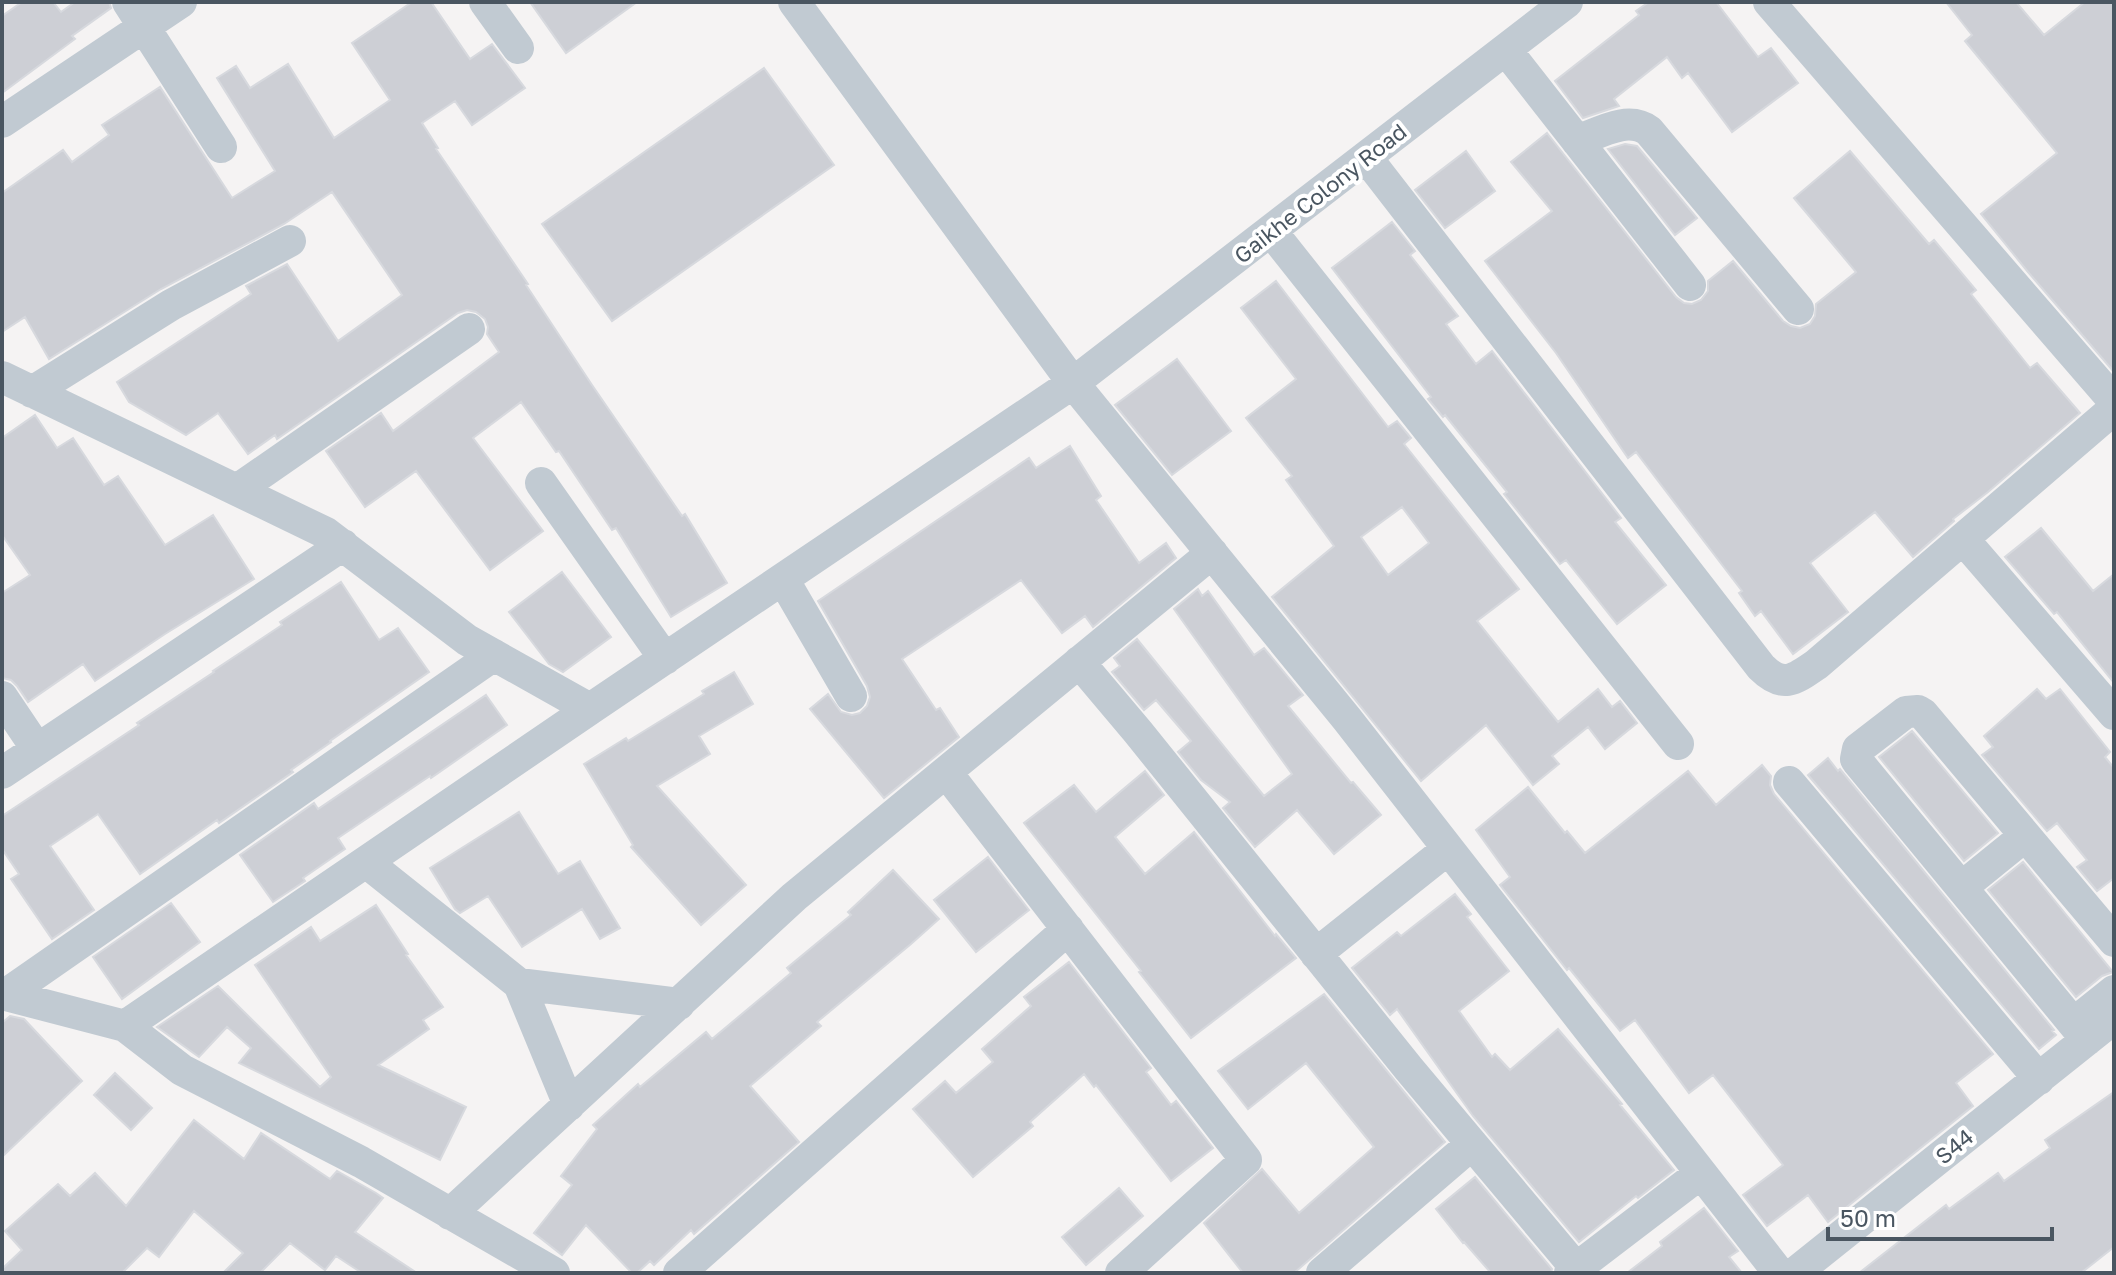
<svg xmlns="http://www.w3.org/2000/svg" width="2116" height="1275" font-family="'Golos Text',sans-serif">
	<rect width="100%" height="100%" fill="#f5f3f3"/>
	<path fill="#cdcfd5" stroke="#d7d9de" stroke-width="2" fill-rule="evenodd" d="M 22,2 L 53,2 L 61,12 L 75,2 L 109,2 L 111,8 L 72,36 L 75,39 L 2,93 L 2,16 Z
		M 412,2 L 431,2 L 470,59 L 492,44 L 525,88 L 472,125 L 455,101 L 422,123 L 438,148 L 436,149 L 528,284 L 526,285 L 592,385 L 682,516 L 685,514 L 727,583 L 671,617 L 616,528 L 612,530 L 559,451 L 556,452 L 521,402 L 473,438 L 543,531 L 490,570 L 416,471 L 365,507 L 326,451 L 381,413 L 393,431 L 499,352 L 487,334 L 488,327 L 485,319 L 476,312 L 467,310 L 458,313 L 277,439 L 275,435 L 248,454 L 218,413 L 186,435 L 129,402 L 117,382 L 251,294 L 246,286 L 287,264 L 338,341 L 402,295 L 332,192 L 284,224 L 161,289 L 49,359 L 25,317 L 2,332 L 2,193 L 63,150 L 72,162 L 109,135 L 102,125 L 160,87 L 232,198 L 275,171 L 217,78 L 236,66 L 250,88 L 288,64 L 334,138 L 390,100 L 352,43 Z
		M 530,2 L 637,2 L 566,53 Z
		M 1649,2 L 1716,2 L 1758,57 L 1771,48 L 1798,83 L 1732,132 L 1688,73 L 1682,78 L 1667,57 L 1614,99 L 1619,106 L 1583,118 L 1555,81 L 1639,15 L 1636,11 Z
		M 1946,2 L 2016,2 L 2044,35 L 2085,2 L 2114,2 L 2114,372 L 2028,272 L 1981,214 L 2057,153 L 1965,41 L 1972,35 Z
		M 764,68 L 834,165 L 612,321 L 542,224 Z
		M 1547,133 L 1676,297 L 1684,303 L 1692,304 L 1701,300 L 1708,291 L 1708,281 L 1733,261 L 1783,321 L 1791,326 L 1800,328 L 1810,324 L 1815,316 L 1816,304 L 1856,272 L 1794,198 L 1850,151 L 1929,244 L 1934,240 L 1976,290 L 1971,294 L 2030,368 L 2037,363 L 2080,413 L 1988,492 L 1953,519 L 1954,521 L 1913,557 L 1875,512 L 1810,563 L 1848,612 L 1793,654 L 1761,611 L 1755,616 L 1739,593 L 1742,591 L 1636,452 L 1628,458 L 1556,353 L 1485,261 L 1552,211 L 1511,162 Z
		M 1625,144 L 1637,146 L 1697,218 L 1675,235 L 1608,149 Z
		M 1466,151 L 1495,191 L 1445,228 L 1415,190 Z
		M 1392,222 L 1415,251 L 1410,255 L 1458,316 L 1446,324 L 1476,364 L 1492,351 L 1621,518 L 1615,522 L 1666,585 L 1617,624 L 1566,560 L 1560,564 L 1504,494 L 1507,492 L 1445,415 L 1443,417 L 1428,399 L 1431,397 L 1332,268 Z
		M 1276,281 L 1388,427 L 1397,421 L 1411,438 L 1404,444 L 1519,589 L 1477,621 L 1558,722 L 1598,689 L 1612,707 L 1620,701 L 1637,723 L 1605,749 L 1588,727 L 1552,756 L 1559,764 L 1533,785 L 1486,725 L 1421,781 L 1272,597 L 1334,546 L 1286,480 L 1292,476 L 1246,418 L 1296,379 L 1241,308 ZM 1402,507 L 1429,543 L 1388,575 L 1361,537 Z
		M 1177,359 L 1231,431 L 1172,475 L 1115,405 Z
		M 35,415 L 57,448 L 73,438 L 104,485 L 118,476 L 165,545 L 213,515 L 254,579 L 165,634 L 95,681 L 83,664 L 28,702 L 17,686 L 11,680 L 2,678 L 2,593 L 30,575 L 2,535 L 2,438 Z
		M 1070,446 L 1101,496 L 1096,500 L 1139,563 L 1166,543 L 1176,558 L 1093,627 L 1085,616 L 1062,633 L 1021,580 L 902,659 L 936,710 L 940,708 L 959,737 L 884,798 L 810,709 L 828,694 L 841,712 L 852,715 L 860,713 L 867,706 L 870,697 L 867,686 L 818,601 L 1029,458 L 1036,468 Z
		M 2041,528 L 2093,591 L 2114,574 L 2114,683 L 2057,612 L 2054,614 L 2005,557 Z
		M 562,572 L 611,637 L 563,672 L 549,664 L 509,612 Z
		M 341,582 L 379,640 L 398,628 L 429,672 L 330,741 L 331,742 L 291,770 L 293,772 L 219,823 L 217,820 L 140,874 L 98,814 L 50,846 L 94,910 L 52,939 L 11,879 L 19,874 L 2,849 L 2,816 L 139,725 L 137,723 L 214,672 L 213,671 L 282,625 L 280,622 Z
		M 1198,589 L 1202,596 L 1208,591 L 1254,655 L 1264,648 L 1303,695 L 1288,706 L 1351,783 L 1353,782 L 1381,815 L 1334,854 L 1297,810 L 1255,847 L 1223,808 L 1230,802 L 1201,780 L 1178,752 L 1191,741 L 1156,700 L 1144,710 L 1112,672 L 1120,666 L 1114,658 L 1137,639 L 1264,796 L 1292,774 L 1174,609 Z
		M 734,672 L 753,704 L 699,736 L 710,754 L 657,786 L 746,885 L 701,925 L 631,847 L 633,845 L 584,764 L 626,738 L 628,741 L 704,694 L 702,691 Z
		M 2037,689 L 2046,699 L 2060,689 L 2110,752 L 2105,757 L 2114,768 L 2114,878 L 2097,891 L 2077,867 L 2087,860 L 2057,823 L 2047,831 L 1982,755 L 1993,747 L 1984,736 Z
		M 486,695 L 507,725 L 431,778 L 430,776 L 338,838 L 345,849 L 303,878 L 305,881 L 273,902 L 240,855 L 314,803 L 318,809 Z
		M 1912,731 L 1998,833 L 1964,861 L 1879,757 Z
		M 1828,758 L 1838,771 L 1840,769 L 2054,1030 L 2052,1031 L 2056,1035 L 2039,1049 L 1808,775 Z
		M 1762,765 L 1771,776 L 1770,785 L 1774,794 L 1993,1054 L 1956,1083 L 1973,1106 L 1828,1222 L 1808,1195 L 1767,1226 L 1743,1195 L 1783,1165 L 1713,1075 L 1689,1093 L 1635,1020 L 1620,1031 L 1569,968 L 1567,970 L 1500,885 L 1510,877 L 1476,830 L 1528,787 L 1565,833 L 1567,831 L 1585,853 L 1688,771 L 1716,805 Z
		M 1145,771 L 1164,795 L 1115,837 L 1145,874 L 1194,832 L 1275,936 L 1276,934 L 1296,958 L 1191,1038 L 1139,972 L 1141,971 L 1024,823 L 1074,785 L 1096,812 Z
		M 519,812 L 558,874 L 580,861 L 620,928 L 600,939 L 582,909 L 522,947 L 488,896 L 460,913 L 455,909 L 430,868 Z
		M 988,857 L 1029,910 L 976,952 L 934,900 Z
		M 2023,862 L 2113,972 L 2102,976 L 2076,997 L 1988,890 Z
		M 893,870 L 939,919 L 911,944 L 817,1022 L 821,1026 L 750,1086 L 799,1142 L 694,1234 L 691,1230 L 654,1265 L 650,1261 L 637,1273 L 632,1273 L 586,1225 L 562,1255 L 534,1233 L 572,1185 L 561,1176 L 597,1129 L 593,1125 L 638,1084 L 640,1087 L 706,1032 L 712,1039 L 791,973 L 787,968 L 851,915 L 848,912 Z
		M 1455,894 L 1471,914 L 1467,917 L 1509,971 L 1459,1011 L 1492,1057 L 1495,1054 L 1510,1070 L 1558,1029 L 1622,1104 L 1620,1105 L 1674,1170 L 1638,1198 L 1636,1196 L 1579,1242 L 1473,1116 L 1397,1009 L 1390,1015 L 1352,968 L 1397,932 L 1401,936 Z
		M 171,903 L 200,942 L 122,999 L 93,957 Z
		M 376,905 L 408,954 L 406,955 L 443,1007 L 423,1020 L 429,1029 L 378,1065 L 466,1107 L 440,1160 L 239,1063 L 251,1048 L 227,1027 L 199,1057 L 157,1027 L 218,986 L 320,1087 L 331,1077 L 255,965 L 311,927 L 320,941 Z
		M 1069,962 L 1151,1068 L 1146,1072 L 1171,1105 L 1176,1101 L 1213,1148 L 1171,1181 L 1096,1085 L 1094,1087 L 1084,1074 L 1030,1122 L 1033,1126 L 973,1177 L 913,1109 L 945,1081 L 956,1093 L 993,1062 L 982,1049 L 1031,1006 L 1024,997 Z
		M 1324,994 L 1445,1142 L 1294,1273 L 1243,1273 L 1204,1223 L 1262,1169 L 1299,1213 L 1374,1147 L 1306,1063 L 1248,1109 L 1218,1071 Z
		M 10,1016 L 24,1019 L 82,1081 L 2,1157 L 2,1023 Z
		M 115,1073 L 152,1108 L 131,1130 L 94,1095 Z
		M 2114,1092 L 2114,1247 L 2081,1273 L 1859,1273 L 1946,1205 L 1949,1209 L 1998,1173 L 2004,1181 L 2050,1148 L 2045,1140 Z
		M 194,1120 L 244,1159 L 261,1133 L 330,1179 L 337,1171 L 376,1193 L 383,1198 L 355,1232 L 417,1273 L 362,1273 L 336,1256 L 325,1270 L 290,1243 L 260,1273 L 223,1273 L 243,1253 L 194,1211 L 159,1257 L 147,1248 L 122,1273 L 2,1273 L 2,1269 L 22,1250 L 5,1231 L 58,1184 L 70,1196 L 95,1173 L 126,1206 Z
		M 1475,1177 L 1552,1269 L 1551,1273 L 1491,1273 L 1464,1242 L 1463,1243 L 1436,1209 Z
		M 1119,1188 L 1143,1216 L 1086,1265 L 1062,1237 Z
		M 1704,1208 L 1738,1251 L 1729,1257 L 1742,1273 L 1627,1273 L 1662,1246 L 1660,1242 Z"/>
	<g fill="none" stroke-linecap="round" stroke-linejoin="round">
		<path stroke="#c1cad2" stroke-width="32" d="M 128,2 L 221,147
			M 485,2 L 518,48
			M 1567,2 L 1073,383 L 1347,719 L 1779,1273
			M 1769,2 L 2114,401
			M 1506,50 L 1690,285
			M 2,122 L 181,2
			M 1577,141 C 1599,133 1628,115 1649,131 L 1798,309
			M 1366,157 L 1761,667 C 1783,689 1794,680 1817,664 L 2114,409
			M 1271,231 L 1678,744
			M 2,377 L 326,533 L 467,640 L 590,709 L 1073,383 L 794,2
			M 32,392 L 171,305 L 290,241
			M 541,483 L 665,659
			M 237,490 L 469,329
			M 1963,539 L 2114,714
			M 783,579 L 851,696
			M 1079,662 L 1138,732 L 1409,1069 L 1576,1268
			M 2,697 L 37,749
			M 946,772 L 1246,1160 L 1121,1273
			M 2,773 L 343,545
			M 1789,782 L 2039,1079
			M 366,862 L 519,984 L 679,1004
			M 1962,887 L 2025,836
			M 1316,954 L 1448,849
			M 519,984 L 569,1105
			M 2,994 L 125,1026 L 182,1070 L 361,1162 L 554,1273
			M 5,995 L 494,655
			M 2074,1023 L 2114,991
			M 125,1026 L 590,709
			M 2087,1040 L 1858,762 L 1856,759 L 1858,749 L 1906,712 L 1918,711 L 1923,714 L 2114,941
			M 450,1214 L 794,897 L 1212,553
			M 679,1273 L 1068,929
			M 1322,1273 L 1472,1144
			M 1570,1273 L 1701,1173
			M 1795,1273 L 2114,1018"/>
	</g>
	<g text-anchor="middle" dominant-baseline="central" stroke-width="8" stroke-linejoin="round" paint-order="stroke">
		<g font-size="22" fill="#4a5661" stroke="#fff">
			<text transform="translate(1320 193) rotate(-38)">Gaikhe Colony Road</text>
			<text transform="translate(1954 1146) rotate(-39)">S44</text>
		</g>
	</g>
	<rect width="2116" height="1275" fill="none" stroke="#4a5661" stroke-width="8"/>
	<path d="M1828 1227v12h224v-12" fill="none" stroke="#4a5661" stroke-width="4"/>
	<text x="1840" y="1227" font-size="24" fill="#4a5661" stroke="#ffffff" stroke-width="6" paint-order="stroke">50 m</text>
</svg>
